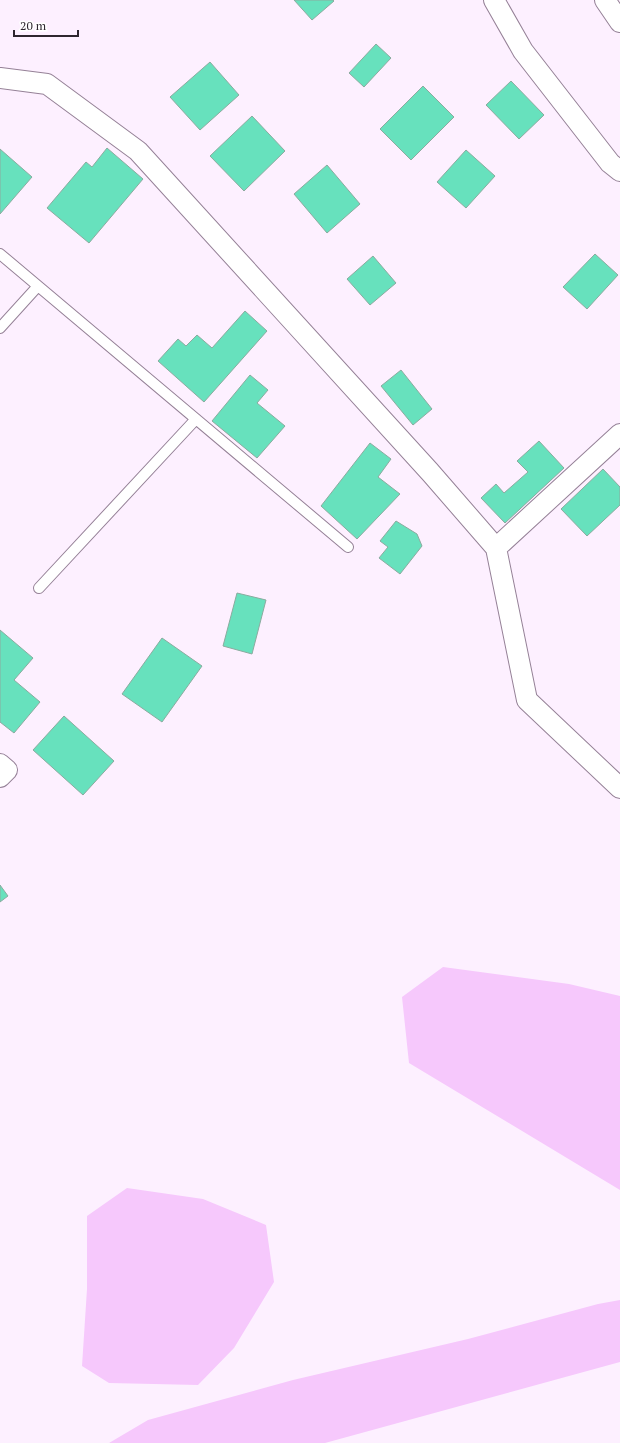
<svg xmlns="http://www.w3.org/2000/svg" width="620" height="1443" font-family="'PT Serif',serif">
	<rect width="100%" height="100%" fill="#fdf0ff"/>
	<path fill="#f6c8fc" d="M 443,967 L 569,984 L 620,996 L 620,1190 L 409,1063 L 402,997 Z
		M 127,1188 L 203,1199 L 266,1225 L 274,1282 L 234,1348 L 198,1385 L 109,1383 L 82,1366 L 87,1289 L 87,1216 Z
		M 620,1300 L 620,1362 L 325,1443 L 109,1443 L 148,1420 L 293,1380 L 468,1339 L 598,1304 Z"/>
	<path fill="#67e1bd" stroke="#8bab9f" d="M 294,0 L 333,0 L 334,1 L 312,20 Z
		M 376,44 L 391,58 L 364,87 L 349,73 Z
		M 210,62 L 239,95 L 200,130 L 170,97 Z
		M 511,81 L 544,115 L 519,139 L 486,105 Z
		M 423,86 L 454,117 L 411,160 L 380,129 Z
		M 252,116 L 285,151 L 244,191 L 210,156 Z
		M 107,148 L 143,179 L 89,243 L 47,208 L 86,162 L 92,167 Z
		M 0,149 L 32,177 L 0,214 Z
		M 466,150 L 495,176 L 466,208 L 437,182 Z
		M 327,165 L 360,204 L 327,233 L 294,194 Z
		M 595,254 L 618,275 L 587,309 L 563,287 Z
		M 373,256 L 396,283 L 370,305 L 347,279 Z
		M 245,311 L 267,331 L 204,402 L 158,361 L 178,339 L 186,346 L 197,335 L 212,348 Z
		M 401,370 L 432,409 L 413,425 L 381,386 Z
		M 250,375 L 268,390 L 257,403 L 285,426 L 257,458 L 212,421 Z
		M 539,441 L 564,468 L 505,523 L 481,498 L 496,484 L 504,493 L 528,472 L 517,461 Z
		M 370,443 L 391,459 L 378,477 L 400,494 L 357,539 L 321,506 Z
		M 603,469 L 620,487 L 620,505 L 587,536 L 561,509 Z
		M 396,521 L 417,534 L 422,546 L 400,574 L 379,558 L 388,547 L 380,541 Z
		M 237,593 L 266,600 L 252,654 L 223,646 Z
		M 0,630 L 33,658 L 14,680 L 40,702 L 14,733 L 0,722 Z
		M 162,638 L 202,666 L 162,722 L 122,694 Z
		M 64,716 L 114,761 L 83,795 L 33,750 Z
		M 0,885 L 8,896 L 0,902 Z"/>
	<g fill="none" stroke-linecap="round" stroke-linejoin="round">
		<defs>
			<path id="service" d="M 0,254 L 348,547
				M 0,328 L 38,286
				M 39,588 L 196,419"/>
			<path id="minor" d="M 494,0 L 523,51 L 610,163 L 620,171
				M 605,0 L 620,22
				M 0,78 L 47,84 L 138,151 L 430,472 L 496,548 L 527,700 L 620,788
				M 496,548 L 620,434
				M 0,764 L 7,770 L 0,777"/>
		</defs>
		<use href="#service" stroke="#958197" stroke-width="12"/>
		<use href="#minor" stroke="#958197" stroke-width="22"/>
		<use href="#service" stroke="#fff" stroke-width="10"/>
		<use href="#minor" stroke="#fff" stroke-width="20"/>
	</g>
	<path d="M14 30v6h64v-6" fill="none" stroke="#2e262f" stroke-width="2"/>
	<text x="20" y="30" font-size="12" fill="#2e262f" stroke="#ffffff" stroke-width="3" paint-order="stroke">20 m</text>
</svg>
